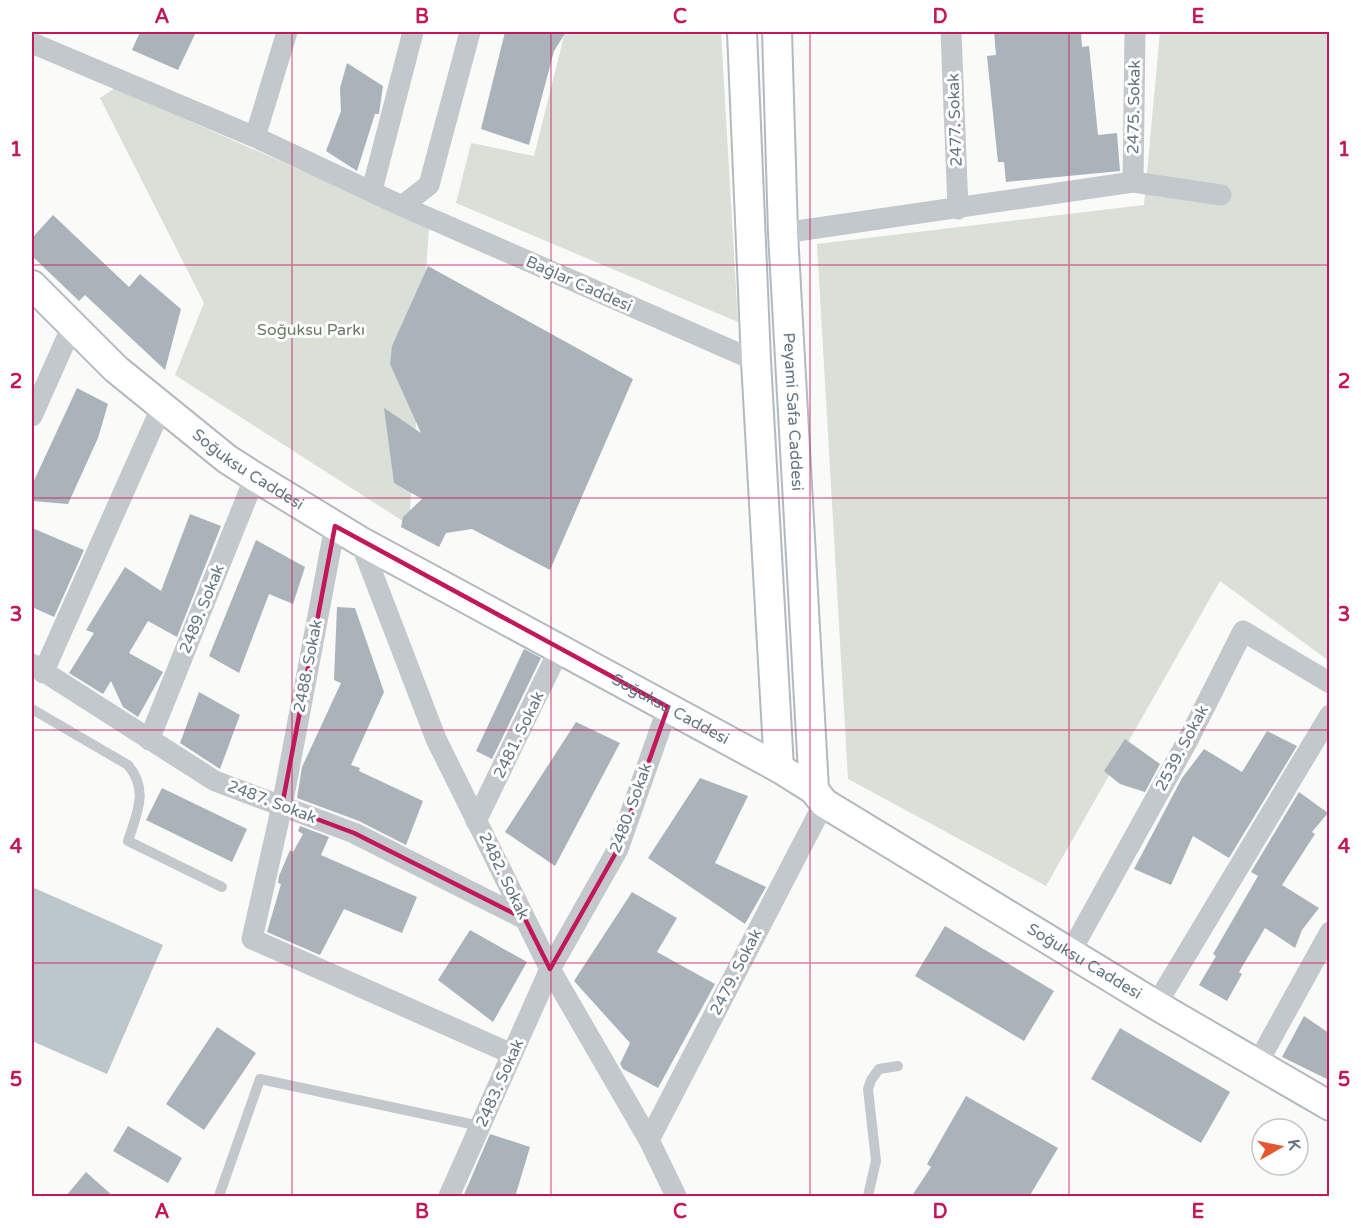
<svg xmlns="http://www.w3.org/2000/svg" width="1361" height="1228" font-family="'Varela Round',sans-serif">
	<rect width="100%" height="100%" fill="#fafaf8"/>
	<path fill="#dadfd7" d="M 565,32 L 721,32 L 738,322 L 456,203 L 471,143 L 534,156 Z
		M 1160,32 L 1329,32 L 1329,661 L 1220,581 L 1046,886 L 848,779 L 817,244 L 1144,205 Z
		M 115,88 L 429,227 L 409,525 L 175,375 L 204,303 L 100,98 Z"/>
	<path fill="#bbc7cb" d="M 32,887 L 163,945 L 107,1074 L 32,1041 Z"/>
	<path fill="#aab3b9" d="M 140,32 L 196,32 L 178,70 L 132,50 Z
		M 505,32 L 566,32 L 554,51 L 529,145 L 481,129 Z
		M 994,32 L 1081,32 L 1082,47 L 1089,46 L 1098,135 L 1117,133 L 1120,171 L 1006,182 L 1004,162 L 998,162 L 987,56 L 996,55 Z
		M 347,63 L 383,86 L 379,114 L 375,114 L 357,171 L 326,151 L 341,111 L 340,88 Z
		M 53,215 L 129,287 L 140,274 L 181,309 L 165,370 L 85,295 L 79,301 L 32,256 L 32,238 Z
		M 428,266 L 633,379 L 550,570 L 472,529 L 446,533 L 439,547 L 401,527 L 403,517 L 422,499 L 394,483 L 384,408 L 421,433 L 390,364 L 392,346 Z
		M 77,388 L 108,404 L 98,438 L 68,504 L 32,501 L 32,485 Z
		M 190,514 L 221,526 L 177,637 L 148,621 L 129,653 L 163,672 L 138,717 L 123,707 L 111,681 L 103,694 L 69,673 L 94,633 L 86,630 L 125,567 L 161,591 Z
		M 32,528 L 84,550 L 54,617 L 32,607 Z
		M 256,540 L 305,567 L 293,604 L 269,594 L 239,673 L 209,656 Z
		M 337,607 L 355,608 L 384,692 L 351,765 L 360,768 L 359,771 L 423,801 L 406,845 L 359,821 L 297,798 L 302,767 L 341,683 L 334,680 Z
		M 524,649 L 541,658 L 492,759 L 476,751 Z
		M 199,692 L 240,715 L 220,769 L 180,743 Z
		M 576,722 L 620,743 L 555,866 L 505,832 Z
		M 1267,731 L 1297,746 L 1229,858 L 1193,836 L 1171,885 L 1134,869 L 1182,778 L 1204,749 L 1242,772 Z
		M 1125,739 L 1160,764 L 1145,792 L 1120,784 L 1104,771 Z
		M 700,778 L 748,796 L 715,863 L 766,887 L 745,924 L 648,858 Z
		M 162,788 L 247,829 L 232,862 L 146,820 Z
		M 1299,792 L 1328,813 L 1312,832 L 1315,834 L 1282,885 L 1319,908 L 1302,930 L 1295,948 L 1265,928 L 1239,972 L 1242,974 L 1227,1001 L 1199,985 L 1216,956 L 1213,954 L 1258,876 L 1251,872 Z
		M 300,826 L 329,837 L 321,855 L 417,897 L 402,933 L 344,909 L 320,955 L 267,932 L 281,884 L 278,883 L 279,876 L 290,850 L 293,852 L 303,834 L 298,831 Z
		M 632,892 L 677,918 L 657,952 L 715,984 L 658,1088 L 623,1069 L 620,1064 L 630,1043 L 574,981 Z
		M 945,926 L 1054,991 L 1024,1041 L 915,976 Z
		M 470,930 L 527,962 L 493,1022 L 438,980 Z
		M 1304,1016 L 1329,1033 L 1329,1080 L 1282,1057 Z
		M 217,1027 L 256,1053 L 204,1130 L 166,1104 Z
		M 1120,1028 L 1230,1092 L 1201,1143 L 1091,1079 Z
		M 966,1096 L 1058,1148 L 1029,1197 L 911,1197 L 931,1167 L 927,1164 Z
		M 128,1126 L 182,1158 L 168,1183 L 113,1151 Z
		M 490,1134 L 530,1147 L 515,1197 L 463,1197 Z
		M 86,1172 L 114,1197 L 65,1197 Z"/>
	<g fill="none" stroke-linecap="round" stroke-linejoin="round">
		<defs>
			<g id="secondary">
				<path d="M 742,32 L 756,361 L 779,768"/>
				<path id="s1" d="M 777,32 L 783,233 L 814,790"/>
				<path id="s2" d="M 32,285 L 116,369 L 227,459 L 255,477 L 360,541 L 779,768 L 814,790 L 824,803 L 1156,1005 L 1330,1106"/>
			</g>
		</defs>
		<use href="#secondary" stroke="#b3babf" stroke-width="32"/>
		<path stroke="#c3c8cc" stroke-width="10" d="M 32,709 L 128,765 C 149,790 137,813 128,841 L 222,887
			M 219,1196 L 260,1079 L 480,1126
			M 868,1196 L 876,1161 L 868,1089 L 871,1080 L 879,1069 L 898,1066"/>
		<path stroke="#c3c8cc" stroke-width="21" d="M 951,32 L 958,209
			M 32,43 L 255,137 L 402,206 L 429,185 L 470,32
			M 255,137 L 287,32
			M 1133,182 L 1135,32
			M 372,190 L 413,32
			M 402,206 L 756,361
			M 783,233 L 1133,182 L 1221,195
			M 32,416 L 73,324
			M 335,526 L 282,806 L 252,939 L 512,1054
			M 360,541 L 436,739 L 550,969 L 649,1140 L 676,1196
			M 32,664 L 215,781 L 354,833 L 525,919
			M 43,673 L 162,406
			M 149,740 L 255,477
			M 476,821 L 560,648
			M 1070,953 L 1188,740 L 1243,631 L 1330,683
			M 1156,1005 L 1330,715
			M 1257,1064 L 1330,932
			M 649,1140 L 824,803
			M 449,1196 L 550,969 L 618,849 L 668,707"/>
		<use href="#secondary" stroke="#fff" stroke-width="28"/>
	</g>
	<path fill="none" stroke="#c2185b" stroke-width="4.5" stroke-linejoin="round" d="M 335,526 L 668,707 L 618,849 L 550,969 L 525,919 L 354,833 L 282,806 Z"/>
	<path fill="none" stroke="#c2185b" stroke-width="1.5" stroke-opacity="0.55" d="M 292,32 L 292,1196M 551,32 L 551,1196M 810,32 L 810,1196M 1069,32 L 1069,1196M 32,265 L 1330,265M 32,498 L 1330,498M 32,730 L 1330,730M 32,963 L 1330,963"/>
	<g text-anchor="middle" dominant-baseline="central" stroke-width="6" stroke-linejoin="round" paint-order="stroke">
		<g font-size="16" fill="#657683" stroke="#fff">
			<text transform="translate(1134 107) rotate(-89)">2475. Sokak</text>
			<text transform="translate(955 120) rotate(-92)">2477. Sokak</text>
			<text transform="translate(579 284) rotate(24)">Bağlar Caddesi</text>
			<text stroke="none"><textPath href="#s1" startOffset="380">Peyami Safa Caddesi</textPath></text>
			<text stroke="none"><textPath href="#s2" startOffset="285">Soğuksu Caddesi</textPath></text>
			<text transform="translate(202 609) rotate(-68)">2489. Sokak</text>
			<text transform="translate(308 666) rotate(-79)">2488. Sokak</text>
			<text stroke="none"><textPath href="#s2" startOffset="771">Soğuksu Caddesi</textPath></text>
			<text transform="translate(519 735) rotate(-64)">2481. Sokak</text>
			<text transform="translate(1182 748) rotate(-62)">2539. Sokak</text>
			<text transform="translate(272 802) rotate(21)">2487. Sokak</text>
			<text transform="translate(631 808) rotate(-70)">2480. Sokak</text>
			<text transform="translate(504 876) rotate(64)">2482. Sokak</text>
			<text stroke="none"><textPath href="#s2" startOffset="1257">Soğuksu Caddesi</textPath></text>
			<text transform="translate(736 972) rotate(-63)">2479. Sokak</text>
			<text transform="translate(500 1083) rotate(-66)">2483. Sokak</text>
		</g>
		<g font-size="16" fill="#687a64" stroke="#fff">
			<text x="311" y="330">Soğuksu Parkı</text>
		</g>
	</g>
	<rect width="1361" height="1228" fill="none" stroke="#ffffff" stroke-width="66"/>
	<g transform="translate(1280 1147) rotate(81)"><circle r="28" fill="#ffffff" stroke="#c1c8cd" stroke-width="1.5"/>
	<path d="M0-4.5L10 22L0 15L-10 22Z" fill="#e4572e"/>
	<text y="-9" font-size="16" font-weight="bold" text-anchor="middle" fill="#657683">K</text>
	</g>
	<rect x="33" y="33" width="1295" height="1162" fill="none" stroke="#c2185b" stroke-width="2"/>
	<g font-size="20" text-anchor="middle" font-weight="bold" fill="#c2185b">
		<text x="162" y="23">A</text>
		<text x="422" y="23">B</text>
		<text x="680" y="23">C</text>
		<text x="940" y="23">D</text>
		<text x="1198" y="23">E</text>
		<text x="16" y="156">1</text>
		<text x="1344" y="156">1</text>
		<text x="16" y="388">2</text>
		<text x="1344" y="388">2</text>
		<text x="16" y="621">3</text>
		<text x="1344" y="621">3</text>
		<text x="16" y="853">4</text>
		<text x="1344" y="853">4</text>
		<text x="16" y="1086">5</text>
		<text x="1344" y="1086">5</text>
		<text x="162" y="1218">A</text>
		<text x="422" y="1218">B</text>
		<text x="680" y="1218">C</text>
		<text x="940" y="1218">D</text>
		<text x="1198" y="1218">E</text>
	</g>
</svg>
